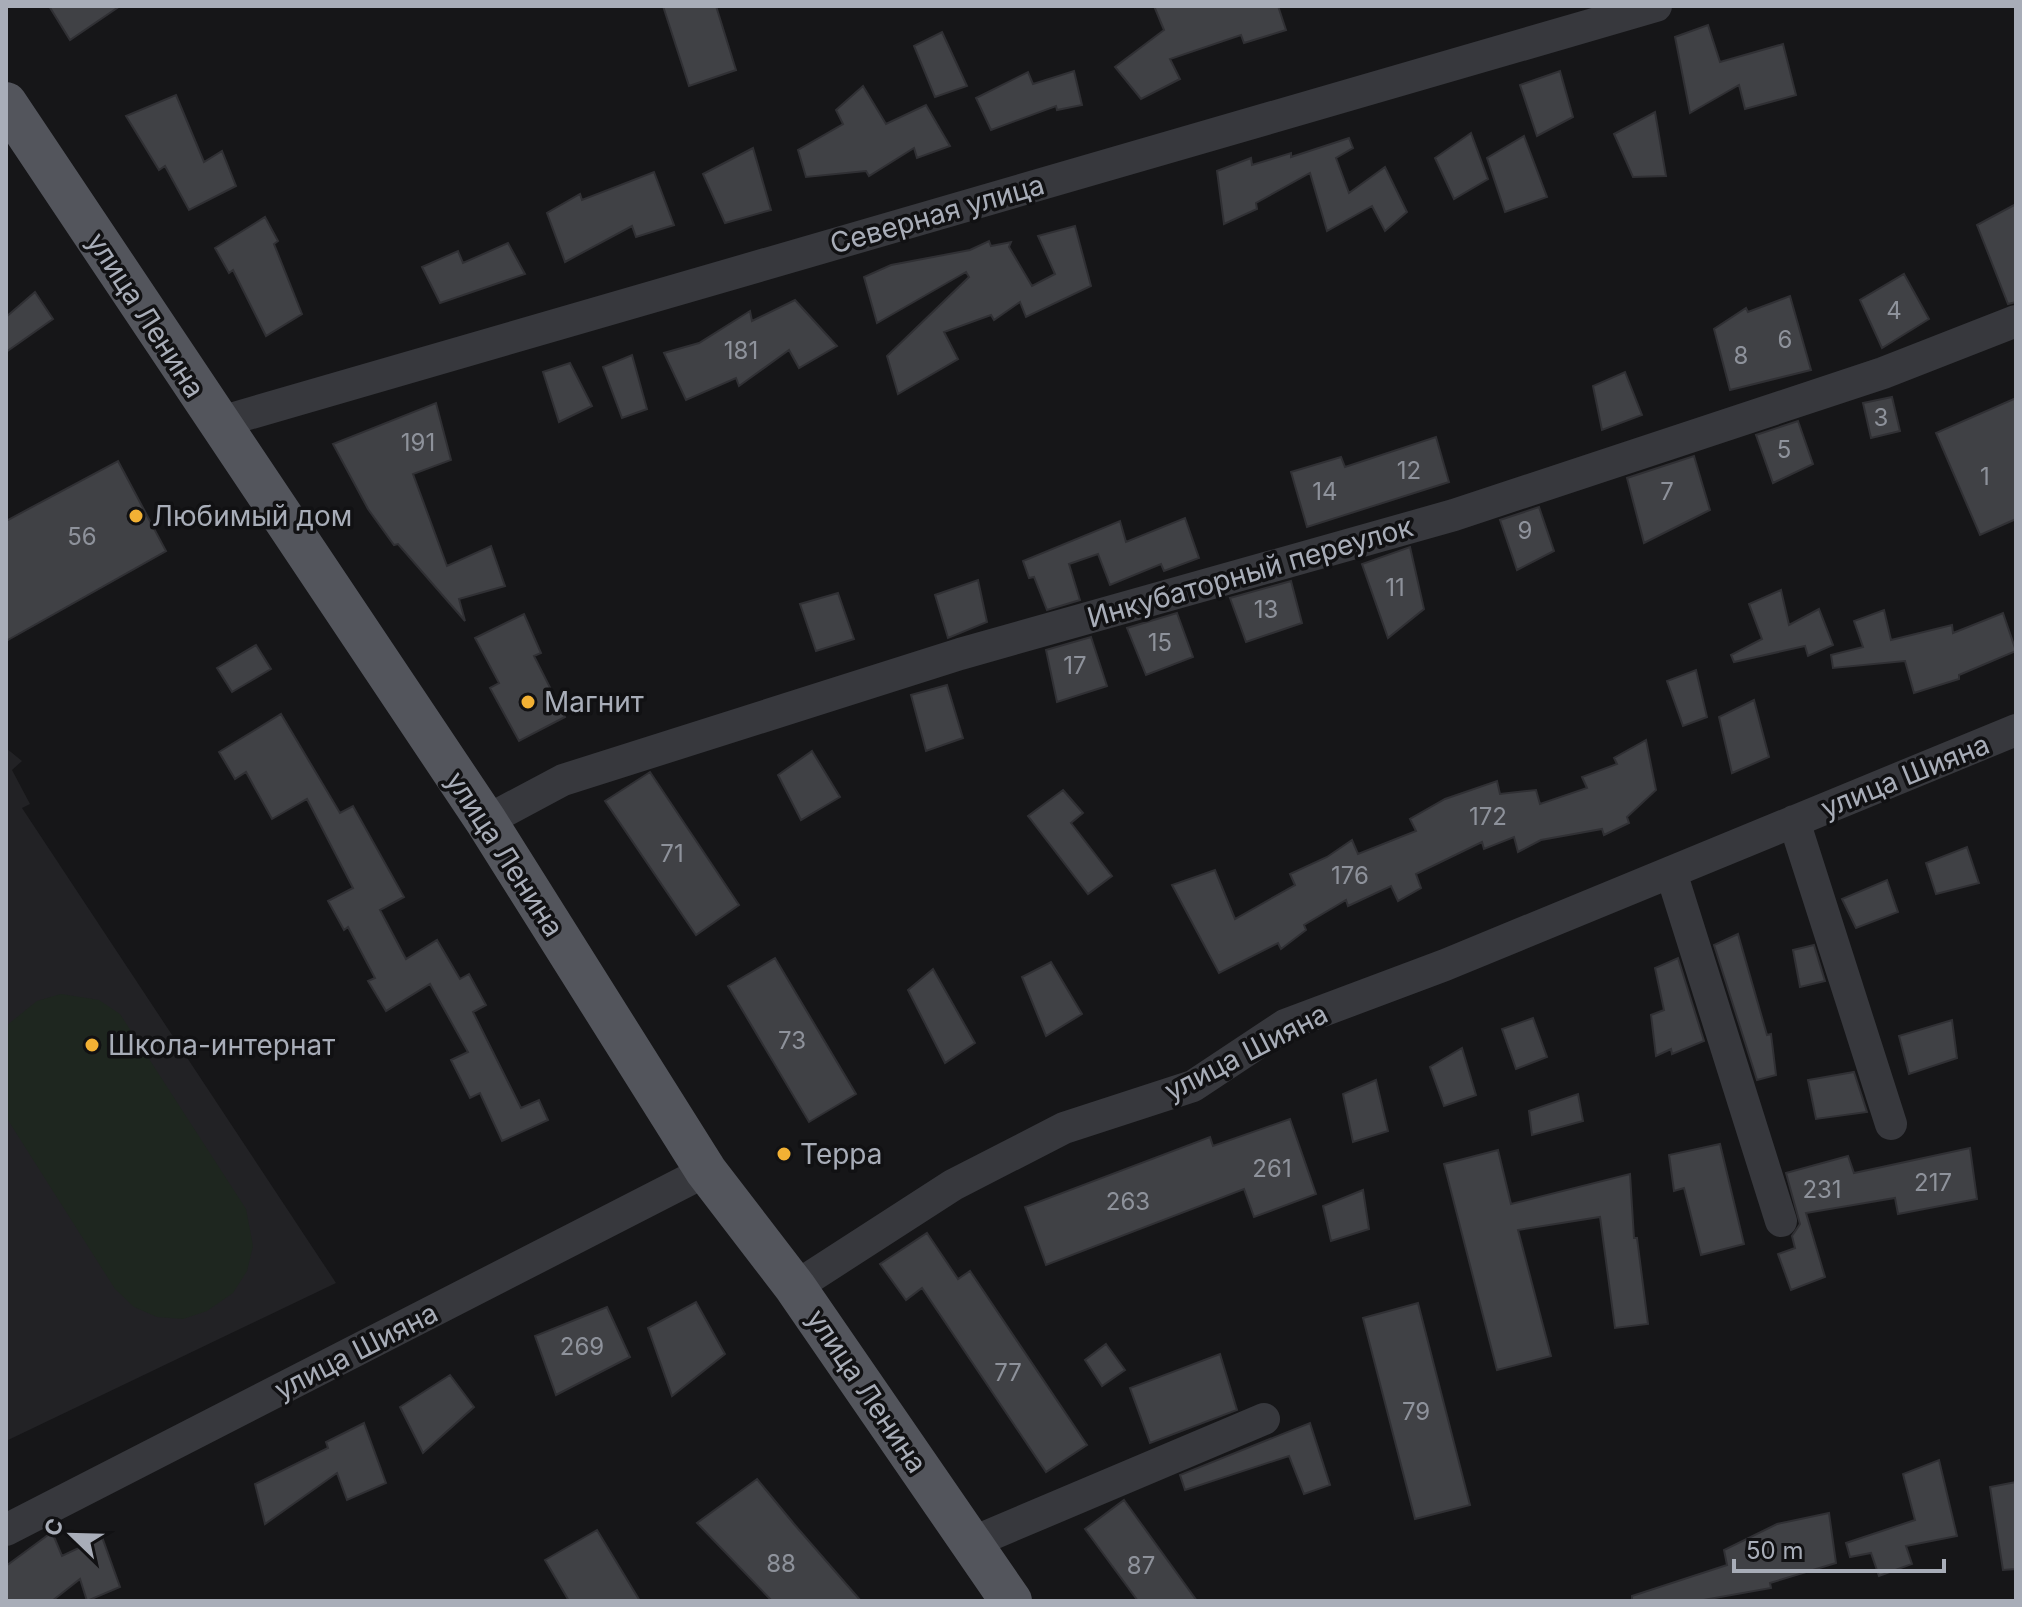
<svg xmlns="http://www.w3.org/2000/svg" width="2022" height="1607" font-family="Inter,sans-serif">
	<rect width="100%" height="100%" fill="#161618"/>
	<path fill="#222225" d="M 6,748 L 22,761 L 12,770 L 30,804 L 22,808 L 336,1283 L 6,1441 Z"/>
	<path fill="#1e261f" d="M 61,994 L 99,1000 L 120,1014 L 246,1209 L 253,1246 L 247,1271 L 233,1293 L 207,1311 L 183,1319 L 157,1317 L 134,1307 L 115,1289 L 6,1117 L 6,1026 L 37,1001 Z"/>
	<path fill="#404145" stroke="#303034" stroke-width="2" d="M 49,6 L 120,6 L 70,40 Z
		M 663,6 L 716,6 L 736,70 L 689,86 Z
		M 1154,6 L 1278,6 L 1286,30 L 1244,43 L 1241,35 L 1170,59 L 1180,79 L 1141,99 L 1115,67 L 1164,30 Z
		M 1708,25 L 1720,62 L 1783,44 L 1796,95 L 1745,109 L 1739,85 L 1690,113 L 1675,37 Z
		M 942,32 L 967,86 L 935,97 L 914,46 Z
		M 1074,71 L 1082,105 L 1057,110 L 1056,106 L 991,130 L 976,98 L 1028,72 L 1033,84 Z
		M 1560,71 L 1573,117 L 1537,136 L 1520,85 Z
		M 863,86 L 886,124 L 926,105 L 950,146 L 917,158 L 914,148 L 869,176 L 866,171 L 806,177 L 798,150 L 843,124 L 836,110 Z
		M 176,95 L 204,162 L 222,151 L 236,186 L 189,210 L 165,166 L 159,170 L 126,116 Z
		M 1655,112 L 1666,176 L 1633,177 L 1614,134 Z
		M 1471,133 L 1488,179 L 1454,199 L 1435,158 Z
		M 1524,136 L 1547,197 L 1505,212 L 1487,158 Z
		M 1349,138 L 1353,148 L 1336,158 L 1349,193 L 1385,167 L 1407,212 L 1385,231 L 1372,206 L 1327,231 L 1310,173 L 1256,203 L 1257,209 L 1224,224 L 1217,171 L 1251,158 L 1252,165 L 1291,153 L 1291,157 Z
		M 753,148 L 771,210 L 725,223 L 703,174 Z
		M 654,172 L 674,225 L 636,237 L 632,226 L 565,262 L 547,213 L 580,194 L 582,200 Z
		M 2016,204 L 2016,302 L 2008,304 L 1977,225 Z
		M 265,217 L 278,241 L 274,244 L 302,314 L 266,336 L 233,270 L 229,273 L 215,248 Z
		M 1075,226 L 1091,286 L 1026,317 L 1020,302 L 994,320 L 991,315 L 944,332 L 958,359 L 898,394 L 887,356 L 969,277 L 966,272 L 877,323 L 864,277 L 891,265 L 970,250 L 989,241 L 991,246 L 1011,242 L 1009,247 L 1032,286 L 1055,274 L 1038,236 Z
		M 508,243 L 525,274 L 440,303 L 422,267 L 458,251 L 463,263 Z
		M 1904,274 L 1929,319 L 1882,348 L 1860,300 Z
		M 35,292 L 53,319 L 6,352 L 6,317 Z
		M 1790,296 L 1811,370 L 1730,390 L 1714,329 L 1746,308 L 1748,312 Z
		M 795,300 L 837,346 L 799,368 L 789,350 L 739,386 L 736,378 L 686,400 L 664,353 L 699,343 L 750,311 L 752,321 Z
		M 632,355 L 647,409 L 622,418 L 603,367 Z
		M 570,363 L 592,406 L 559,422 L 543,372 Z
		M 1625,372 L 1642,415 L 1602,430 L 1593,386 Z
		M 1892,397 L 1900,431 L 1871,438 L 1863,403 Z
		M 2016,398 L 2016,519 L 1980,535 L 1936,433 Z
		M 436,403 L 451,460 L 413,474 L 447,566 L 491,546 L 505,586 L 459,599 L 465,621 L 398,544 L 394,545 L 368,509 L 333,444 Z
		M 1798,421 L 1813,464 L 1773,483 L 1756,435 Z
		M 1436,437 L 1449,482 L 1307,527 L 1291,472 L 1341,457 L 1345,467 Z
		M 1694,456 L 1710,510 L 1644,543 L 1627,478 Z
		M 118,461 L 166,551 L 6,641 L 6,521 Z
		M 1539,507 L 1554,551 L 1517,570 L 1500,520 Z
		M 1185,518 L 1199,558 L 1164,571 L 1161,564 L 1110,585 L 1098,554 L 1069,564 L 1080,600 L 1047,610 L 1034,577 L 1029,578 L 1023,561 L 1120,521 L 1126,542 Z
		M 1410,547 L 1424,609 L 1388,638 L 1362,564 Z
		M 978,580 L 987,622 L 948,638 L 935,595 Z
		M 1291,581 L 1302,623 L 1246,642 L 1230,598 Z
		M 1781,590 L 1789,625 L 1819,609 L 1833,645 L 1808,656 L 1805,646 L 1734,662 L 1731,655 L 1762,639 L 1749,604 Z
		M 838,593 L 854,639 L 816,651 L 800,604 Z
		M 1884,610 L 1891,640 L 1952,625 L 1953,633 L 2003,613 L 2016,651 L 1959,675 L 1959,679 L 1914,693 L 1905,661 L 1833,668 L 1831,655 L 1863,647 L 1854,621 Z
		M 1177,613 L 1193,657 L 1146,675 L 1127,628 Z
		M 524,614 L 541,653 L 534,656 L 565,717 L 519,741 L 490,688 L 499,683 L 475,638 Z
		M 1091,637 L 1107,686 L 1057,702 L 1046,650 Z
		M 256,645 L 271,669 L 232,692 L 217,668 Z
		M 1696,670 L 1707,717 L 1683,726 L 1667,681 Z
		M 947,685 L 963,738 L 926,751 L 911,695 Z
		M 1754,700 L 1769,757 L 1732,773 L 1719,717 Z
		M 281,714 L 340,813 L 353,806 L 404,897 L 380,910 L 406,959 L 437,940 L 460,979 L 469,974 L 486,1005 L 473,1012 L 521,1108 L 539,1100 L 548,1120 L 502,1141 L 480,1093 L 470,1098 L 451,1060 L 468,1052 L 430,984 L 386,1011 L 368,981 L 375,978 L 348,927 L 344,930 L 328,901 L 353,888 L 307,799 L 272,819 L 246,772 L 235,779 L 219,752 Z
		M 1646,740 L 1656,790 L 1627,817 L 1629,823 L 1604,835 L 1602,829 L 1541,840 L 1518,852 L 1514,837 L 1484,849 L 1482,842 L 1416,874 L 1421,888 L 1398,901 L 1391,886 L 1348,906 L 1346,900 L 1304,925 L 1306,930 L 1281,949 L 1278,943 L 1219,973 L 1172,885 L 1215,870 L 1235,919 L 1295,885 L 1290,874 L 1327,857 L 1352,840 L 1358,854 L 1416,831 L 1410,819 L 1445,799 L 1497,781 L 1500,794 L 1536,790 L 1540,804 L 1587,788 L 1582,777 L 1617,764 L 1614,758 Z
		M 812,751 L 840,797 L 801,820 L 778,775 Z
		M 650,772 L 739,905 L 696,935 L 605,801 Z
		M 1063,790 L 1083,813 L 1071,823 L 1112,876 L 1088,894 L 1028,816 Z
		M 1967,847 L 1979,883 L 1936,894 L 1926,863 Z
		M 1887,880 L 1898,912 L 1856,928 L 1842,899 Z
		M 1738,934 L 1767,1035 L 1771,1034 L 1776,1075 L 1757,1080 L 1714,945 Z
		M 1814,945 L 1825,981 L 1800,987 L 1793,950 Z
		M 775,958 L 856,1094 L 809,1122 L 728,986 Z
		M 1678,958 L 1704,1041 L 1672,1054 L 1671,1049 L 1656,1056 L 1651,1015 L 1664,1010 L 1655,968 Z
		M 1051,962 L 1082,1014 L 1046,1036 L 1022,977 Z
		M 933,969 L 975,1043 L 945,1063 L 908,990 Z
		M 1533,1018 L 1547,1057 L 1516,1069 L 1502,1029 Z
		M 1952,1020 L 1957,1058 L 1909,1074 L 1899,1036 Z
		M 1462,1048 L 1476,1095 L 1444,1106 L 1430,1067 Z
		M 1854,1072 L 1867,1112 L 1816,1119 L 1808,1080 Z
		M 1376,1080 L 1388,1131 L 1353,1142 L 1343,1094 Z
		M 1578,1094 L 1583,1121 L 1532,1135 L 1529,1111 Z
		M 1290,1119 L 1316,1194 L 1254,1217 L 1244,1189 L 1046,1265 L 1025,1207 L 1210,1137 L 1213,1146 Z
		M 1720,1144 L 1744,1244 L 1701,1255 L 1684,1188 L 1674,1191 L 1669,1155 Z
		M 1970,1148 L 1977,1199 L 1898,1214 L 1895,1198 L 1806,1213 L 1825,1277 L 1791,1290 L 1778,1254 L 1795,1248 L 1792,1236 L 1800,1224 L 1786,1173 L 1848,1156 L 1854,1173 Z
		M 1498,1150 L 1511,1204 L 1630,1174 L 1634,1238 L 1637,1238 L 1648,1324 L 1615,1328 L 1600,1217 L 1518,1230 L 1551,1356 L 1497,1370 L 1444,1164 Z
		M 1363,1190 L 1369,1229 L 1331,1241 L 1323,1206 Z
		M 927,1233 L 958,1279 L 970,1271 L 1087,1445 L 1046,1472 L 922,1288 L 906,1300 L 880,1264 Z
		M 696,1302 L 725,1354 L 672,1396 L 648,1328 Z
		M 1418,1303 L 1470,1505 L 1415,1519 L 1363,1318 Z
		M 607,1307 L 630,1357 L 556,1395 L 535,1336 Z
		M 1106,1344 L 1125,1370 L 1102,1386 L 1085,1360 Z
		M 1220,1354 L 1237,1410 L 1150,1443 L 1130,1388 Z
		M 450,1375 L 474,1407 L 423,1453 L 400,1407 Z
		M 364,1423 L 386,1483 L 347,1500 L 337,1473 L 265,1524 L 255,1484 L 328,1448 L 326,1442 Z
		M 1310,1423 L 1330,1485 L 1304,1494 L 1289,1456 L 1185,1490 L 1180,1475 Z
		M 1939,1460 L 1957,1536 L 1906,1546 L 1912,1564 L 1879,1576 L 1871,1553 L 1850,1557 L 1846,1543 L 1915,1520 L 1903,1474 Z
		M 757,1479 L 794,1524 L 861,1601 L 772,1601 L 697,1523 Z
		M 2016,1482 L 2016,1569 L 2003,1570 L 1990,1487 Z
		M 1124,1500 L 1197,1601 L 1138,1601 L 1085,1529 Z
		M 1829,1513 L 1836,1563 L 1770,1583 L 1771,1588 L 1698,1601 L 1632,1601 L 1632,1596 L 1727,1565 L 1724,1550 L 1777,1524 Z
		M 597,1530 L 640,1601 L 569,1601 L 545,1560 Z
		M 52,1532 L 62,1556 L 102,1537 L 120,1587 L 87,1601 L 80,1579 L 52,1601 L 6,1601 L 6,1566 Z"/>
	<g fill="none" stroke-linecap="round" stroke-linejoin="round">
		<path stroke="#37383d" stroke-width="32" d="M 217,423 L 1656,6
			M 486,821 L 563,780 L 960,654 L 1454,515 L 1883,373 L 2016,321
			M 1794,821 L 1891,1124
			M 1671,872 L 1781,1221
			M 795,1287 L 953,1185 L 1064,1128 L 1193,1086 L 1285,1025 L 1445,965 L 2016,730
			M 6,1530 L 706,1171
			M 971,1543 L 1264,1419"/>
		<path stroke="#53555c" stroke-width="42" d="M 6,103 L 486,821 L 706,1171 L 795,1287 L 1011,1601"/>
	</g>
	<g fill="#f2b134" stroke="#111113" stroke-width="3">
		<circle cx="136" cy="516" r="8"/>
		<circle cx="528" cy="702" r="8"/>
		<circle cx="92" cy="1045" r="8"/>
		<circle cx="784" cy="1154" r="8"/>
	</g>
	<g text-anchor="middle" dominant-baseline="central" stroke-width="7" stroke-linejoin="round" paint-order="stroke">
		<g font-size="24" fill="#8e929b">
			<text x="1894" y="310">4</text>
			<text x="1785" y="339">6</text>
			<text x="741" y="350">181</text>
			<text x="1741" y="355">8</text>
			<text x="1881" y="417">3</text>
			<text x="418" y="442">191</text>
			<text x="1784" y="449">5</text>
			<text x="1409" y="470">12</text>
			<text x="1985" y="476">1</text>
			<text x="1325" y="491">14</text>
			<text x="1667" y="491">7</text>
			<text x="1525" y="530">9</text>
			<text x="82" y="536">56</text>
			<text x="1395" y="587">11</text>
			<text x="1266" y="609">13</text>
			<text x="1160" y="642">15</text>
			<text x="1075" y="665">17</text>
			<text x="1488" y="816">172</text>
			<text x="672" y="853">71</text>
			<text x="1350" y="875">176</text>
			<text x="792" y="1040">73</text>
			<text x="1272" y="1168">261</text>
			<text x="1933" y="1182">217</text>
			<text x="1822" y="1189">231</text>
			<text x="1128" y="1201">263</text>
			<text x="582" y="1346">269</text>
			<text x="1008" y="1372">77</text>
			<text x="1416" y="1411">79</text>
			<text x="781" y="1563">88</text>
			<text x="1141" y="1565">87</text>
		</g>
		<g font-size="28" fill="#a8adb8" stroke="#111113">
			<text transform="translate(937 214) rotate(-16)">Северная улица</text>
			<text transform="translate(146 315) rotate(57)">улица Ленина</text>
			<text transform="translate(1250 572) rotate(-16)">Инкубаторный переулок</text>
			<text transform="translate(1905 776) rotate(-22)">улица Шияна</text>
			<text transform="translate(505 854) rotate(57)">улица Ленина</text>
			<text transform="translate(1246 1052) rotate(-27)">улица Шияна</text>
			<text transform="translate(356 1351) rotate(-27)">улица Шияна</text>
			<text transform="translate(867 1391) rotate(56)">улица Ленина</text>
		</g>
		<g font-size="28" fill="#a8adb8" stroke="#111113" text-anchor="start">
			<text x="152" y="516">Любимый дом</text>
			<text x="544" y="702">Магнит</text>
			<text x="108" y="1045">Школа-интернат</text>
			<text x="800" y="1154">Терра</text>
		</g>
	</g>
	<rect width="2022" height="1607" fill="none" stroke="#a8adb8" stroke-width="16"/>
	<g transform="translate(72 1535) rotate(293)" stroke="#111113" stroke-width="6" paint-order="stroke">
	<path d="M0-6L14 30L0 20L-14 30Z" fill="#a8adb8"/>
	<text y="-12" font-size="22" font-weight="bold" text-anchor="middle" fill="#a8adb8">С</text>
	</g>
	<path d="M1734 1559v12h210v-12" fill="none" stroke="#a8adb8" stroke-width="4"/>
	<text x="1746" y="1559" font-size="24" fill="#a8adb8" stroke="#111113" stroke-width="6" paint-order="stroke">50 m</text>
</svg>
